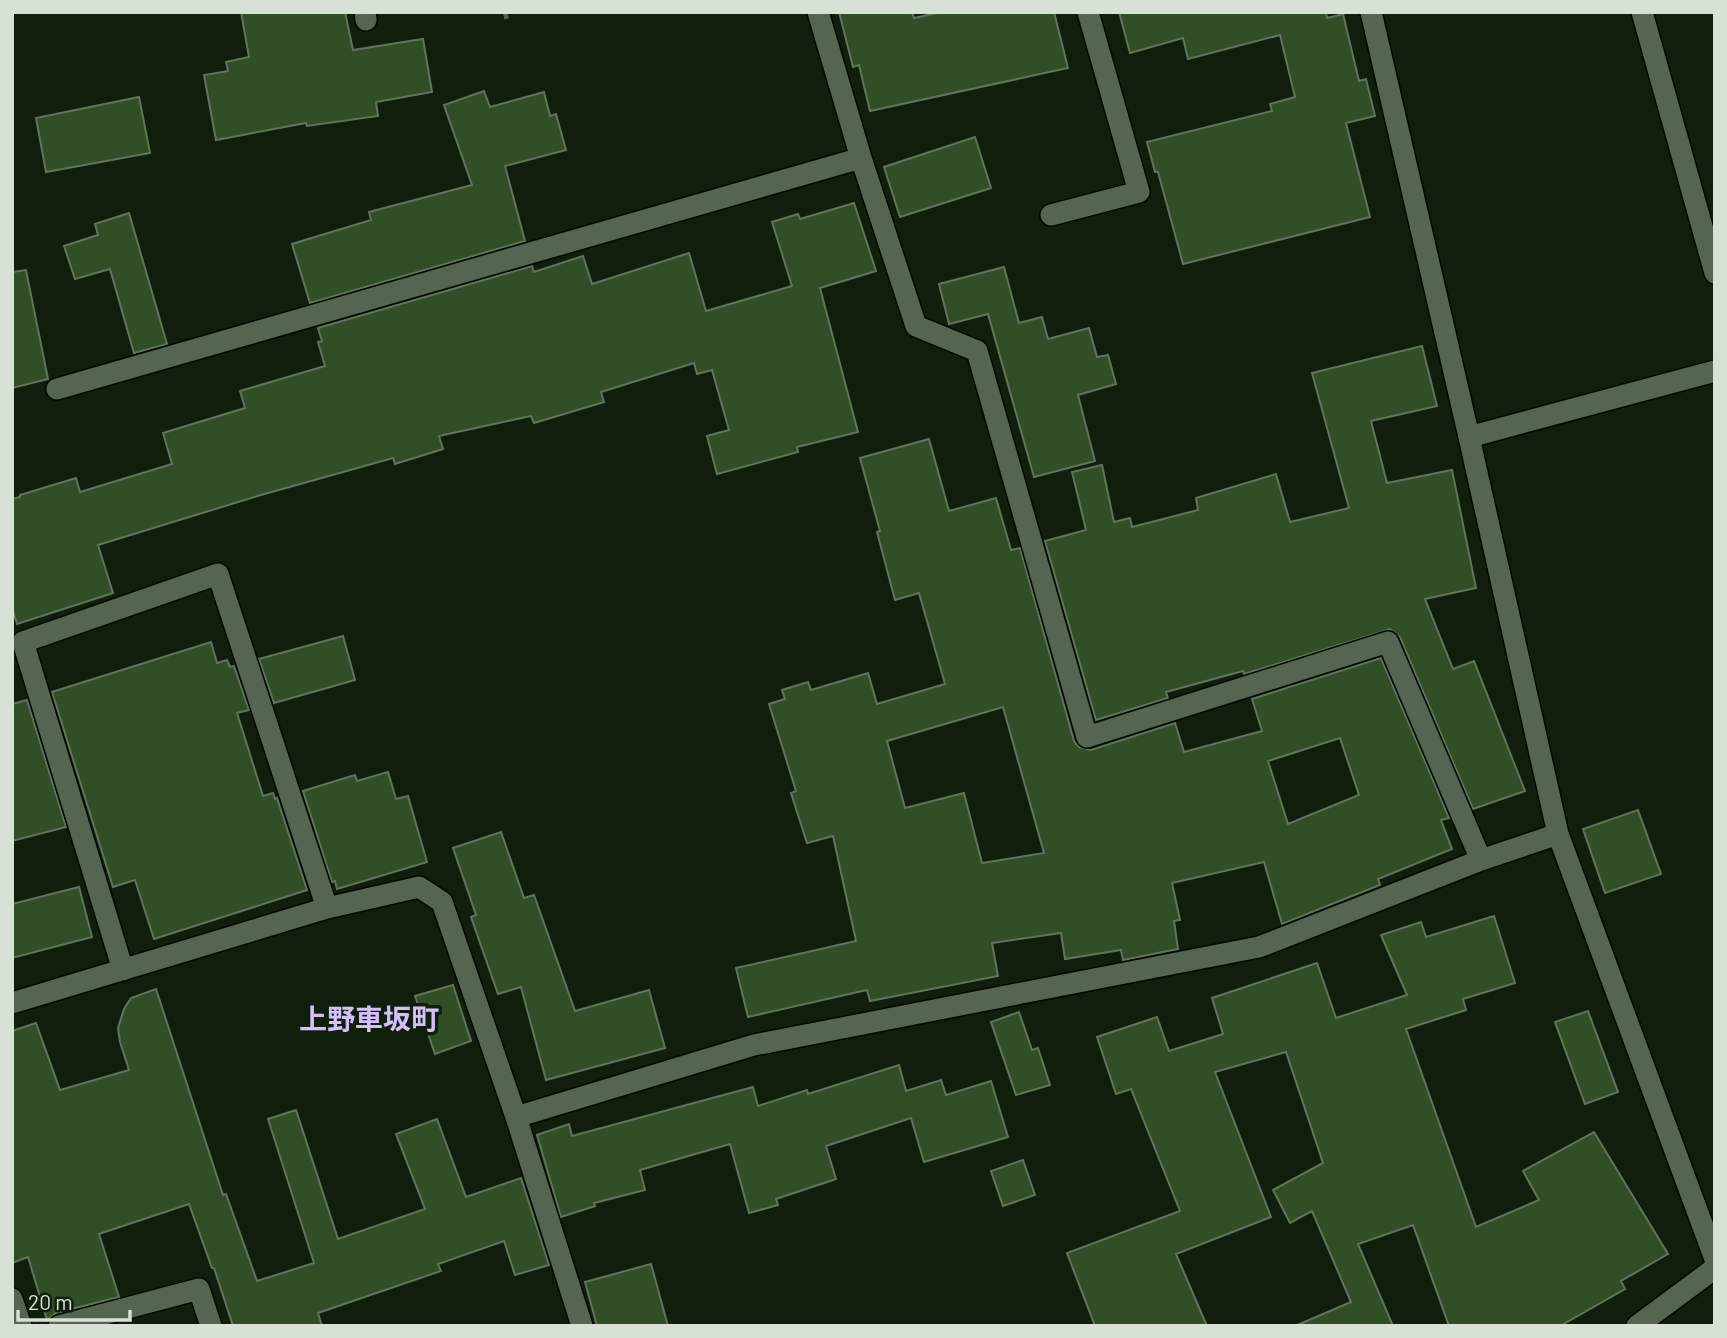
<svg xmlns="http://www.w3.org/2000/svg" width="1727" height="1338" font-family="Barlow,'Noto Sans JP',sans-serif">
	<rect width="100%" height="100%" fill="#101f0b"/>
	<path fill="#314e27" stroke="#61735b" stroke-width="2" fill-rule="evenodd" d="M 241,12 L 345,12 L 353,50 L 423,39 L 432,92 L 376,102 L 378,116 L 307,126 L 306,123 L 216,140 L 204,75 L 228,71 L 226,62 L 249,57 Z
		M 839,12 L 912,12 L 914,18 L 942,12 L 1054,12 L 1068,68 L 870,111 L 859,65 L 853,67 Z
		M 1119,12 L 1326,12 L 1327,18 L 1343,14 L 1359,81 L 1366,79 L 1375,116 L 1346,123 L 1370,217 L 1183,264 L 1158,172 L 1155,172 L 1147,142 L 1272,111 L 1270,104 L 1295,97 L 1280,35 L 1188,59 L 1183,38 L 1130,53 Z
		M 484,91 L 490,107 L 544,92 L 550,116 L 556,114 L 566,150 L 505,166 L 525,241 L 310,303 L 292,244 L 371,220 L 369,212 L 472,185 L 444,105 Z
		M 139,97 L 150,153 L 46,172 L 36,118 Z
		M 975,137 L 991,188 L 900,217 L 884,167 Z
		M 854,203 L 876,271 L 820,288 L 858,432 L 797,447 L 798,452 L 717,474 L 707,436 L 729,430 L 712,370 L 697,374 L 694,363 L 601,392 L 604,402 L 534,423 L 531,416 L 439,436 L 443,449 L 395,464 L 393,458 L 261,495 L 98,545 L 113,593 L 17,624 L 12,607 L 12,499 L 20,497 L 20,495 L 76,478 L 80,492 L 172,464 L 163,433 L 245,408 L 240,391 L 325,366 L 318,342 L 322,341 L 318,328 L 532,266 L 534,272 L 583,256 L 592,284 L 689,253 L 706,311 L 792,286 L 772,222 L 798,214 L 800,219 Z
		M 129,213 L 167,344 L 134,353 L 110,269 L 75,279 L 64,246 L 98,235 L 95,224 Z
		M 1004,267 L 1019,323 L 1042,317 L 1048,339 L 1089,328 L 1097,357 L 1108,355 L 1116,384 L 1078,395 L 1095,461 L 1034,477 L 988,314 L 949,324 L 939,284 Z
		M 26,270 L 48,379 L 12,388 L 12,272 Z
		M 1422,346 L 1437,406 L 1371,421 L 1387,483 L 1452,470 L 1476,588 L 1425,599 L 1453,669 L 1474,661 L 1525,791 L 1473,809 L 1400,637 L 1390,629 L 1244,674 L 1243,671 L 1166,692 L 1168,698 L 1096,720 L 1045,541 L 1086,530 L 1072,472 L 1102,465 L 1114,522 L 1130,518 L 1132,527 L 1198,510 L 1196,498 L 1276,474 L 1290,522 L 1349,508 L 1312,373 Z
		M 929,439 L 949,511 L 996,498 L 1011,550 L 1020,548 L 1074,741 L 1079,747 L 1091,750 L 1175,723 L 1184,752 L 1262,731 L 1252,699 L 1381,658 L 1449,818 L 1441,820 L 1452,849 L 1378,879 L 1380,885 L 1282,924 L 1264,862 L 1172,883 L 1180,920 L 1174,921 L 1178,949 L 1123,960 L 1121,950 L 1065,959 L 1061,933 L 992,943 L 998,976 L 870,1001 L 867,990 L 748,1017 L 736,968 L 856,941 L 833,836 L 807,843 L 791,793 L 796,791 L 769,704 L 785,699 L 782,690 L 808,682 L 811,690 L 868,673 L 877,704 L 945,684 L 919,593 L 895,600 L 877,532 L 880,531 L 860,458 ZM 1003,707 L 1044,853 L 982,863 L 964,793 L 905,808 L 887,741 ZM 1340,738 L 1359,795 L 1288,824 L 1268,761 Z
		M 343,636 L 355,680 L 274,703 L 259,659 Z
		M 211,642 L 217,663 L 227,660 L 230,667 L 234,666 L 249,710 L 237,713 L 263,796 L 273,793 L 275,799 L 277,798 L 307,890 L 154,939 L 135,880 L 113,887 L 52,692 Z
		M 27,700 L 66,827 L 12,841 L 12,704 Z
		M 388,772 L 396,799 L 408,796 L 427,862 L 337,889 L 335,881 L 332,882 L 303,791 L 355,775 L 357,781 Z
		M 1638,810 L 1661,874 L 1605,893 L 1583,829 Z
		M 501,832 L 524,898 L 534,895 L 575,1011 L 649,990 L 665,1048 L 546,1080 L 521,987 L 498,994 L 471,917 L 476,915 L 453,848 Z
		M 79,887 L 92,937 L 12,958 L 12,904 Z
		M 1494,916 L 1515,983 L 1463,999 L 1466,1010 L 1406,1029 L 1476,1227 L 1539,1200 L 1523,1171 L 1594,1132 L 1668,1254 L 1621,1281 L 1625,1289 L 1560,1326 L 1449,1326 L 1413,1225 L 1358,1244 L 1393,1326 L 1295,1326 L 1351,1302 L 1312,1211 L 1290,1223 L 1273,1190 L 1323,1163 L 1286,1052 L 1215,1072 L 1271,1217 L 1176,1254 L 1207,1326 L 1095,1326 L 1067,1253 L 1180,1211 L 1131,1089 L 1116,1094 L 1097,1037 L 1157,1017 L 1169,1051 L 1223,1034 L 1212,998 L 1317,963 L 1336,1018 L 1407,995 L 1381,935 L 1421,922 L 1426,937 Z
		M 453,985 L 471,1041 L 435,1054 L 415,996 Z
		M 156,989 L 223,1195 L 226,1194 L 257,1281 L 314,1263 L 268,1119 L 296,1110 L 338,1239 L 425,1209 L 396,1134 L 437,1119 L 466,1197 L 521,1178 L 549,1265 L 515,1275 L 504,1241 L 438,1264 L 441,1271 L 318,1313 L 322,1326 L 233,1326 L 214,1268 L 212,1268 L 189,1204 L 99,1234 L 119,1297 L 56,1313 L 47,1320 L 28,1257 L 12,1263 L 12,1031 L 36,1023 L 60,1090 L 129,1070 L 120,1042 L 118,1028 L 124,1009 L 131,998 Z
		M 1588,1011 L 1618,1092 L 1585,1104 L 1555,1022 Z
		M 1019,1012 L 1032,1050 L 1038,1048 L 1050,1085 L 1016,1095 L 991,1022 Z
		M 899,1065 L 906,1091 L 941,1080 L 946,1095 L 991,1081 L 1008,1137 L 924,1162 L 911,1118 L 826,1146 L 836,1179 L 776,1199 L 778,1205 L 749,1213 L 730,1144 L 640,1170 L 645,1190 L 594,1203 L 595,1206 L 561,1217 L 537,1135 L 569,1124 L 572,1136 L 753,1087 L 758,1106 L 807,1090 L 808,1094 Z
		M 1023,1160 L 1035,1195 L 1003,1206 L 991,1171 Z
		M 651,1264 L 668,1326 L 597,1326 L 585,1282 Z"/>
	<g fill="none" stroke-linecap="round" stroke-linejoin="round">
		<defs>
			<path id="minor" d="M 365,12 L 366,20
				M 818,12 L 861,158 L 916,326 L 977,351 L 1087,737 L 1388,642 L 1481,860
				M 1371,12 L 1469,437 L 1558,834 L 1715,1259
				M 1642,12 L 1715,273
				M 1051,215 L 1139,192 L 1088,12
				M 57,389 L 861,158
				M 1469,437 L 1715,371
				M 123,970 L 23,642 L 218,574 L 327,908
				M 12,1003 L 327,908 L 419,887 L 442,902 L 516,1117 L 582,1326
				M 516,1117 L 754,1045 L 1259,947 L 1481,860 L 1558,834
				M 12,1299 L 21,1326
				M 59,1326 L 199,1289 L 211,1326
				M 1637,1326 L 1715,1268"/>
		</defs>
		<use href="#minor" stroke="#010900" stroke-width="24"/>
		<path stroke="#556351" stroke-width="4.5" stroke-dasharray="7 3.5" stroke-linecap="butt" d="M 505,12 L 507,20"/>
		<use href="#minor" stroke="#54664f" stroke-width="21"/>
	</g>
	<g text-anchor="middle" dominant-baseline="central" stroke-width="7" stroke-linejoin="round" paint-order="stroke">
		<g font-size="28" font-weight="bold" fill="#d3c0f9" stroke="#101f0b">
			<text x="369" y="1018">上野車坂町</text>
		</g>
	</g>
	<rect width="1727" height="1338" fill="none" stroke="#d7e2d4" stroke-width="28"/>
	<path d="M18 1310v10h112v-10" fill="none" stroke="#d7e2d4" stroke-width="3.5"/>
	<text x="28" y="1310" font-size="21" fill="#d7e2d4" stroke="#101f0b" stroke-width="5" paint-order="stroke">20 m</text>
</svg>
